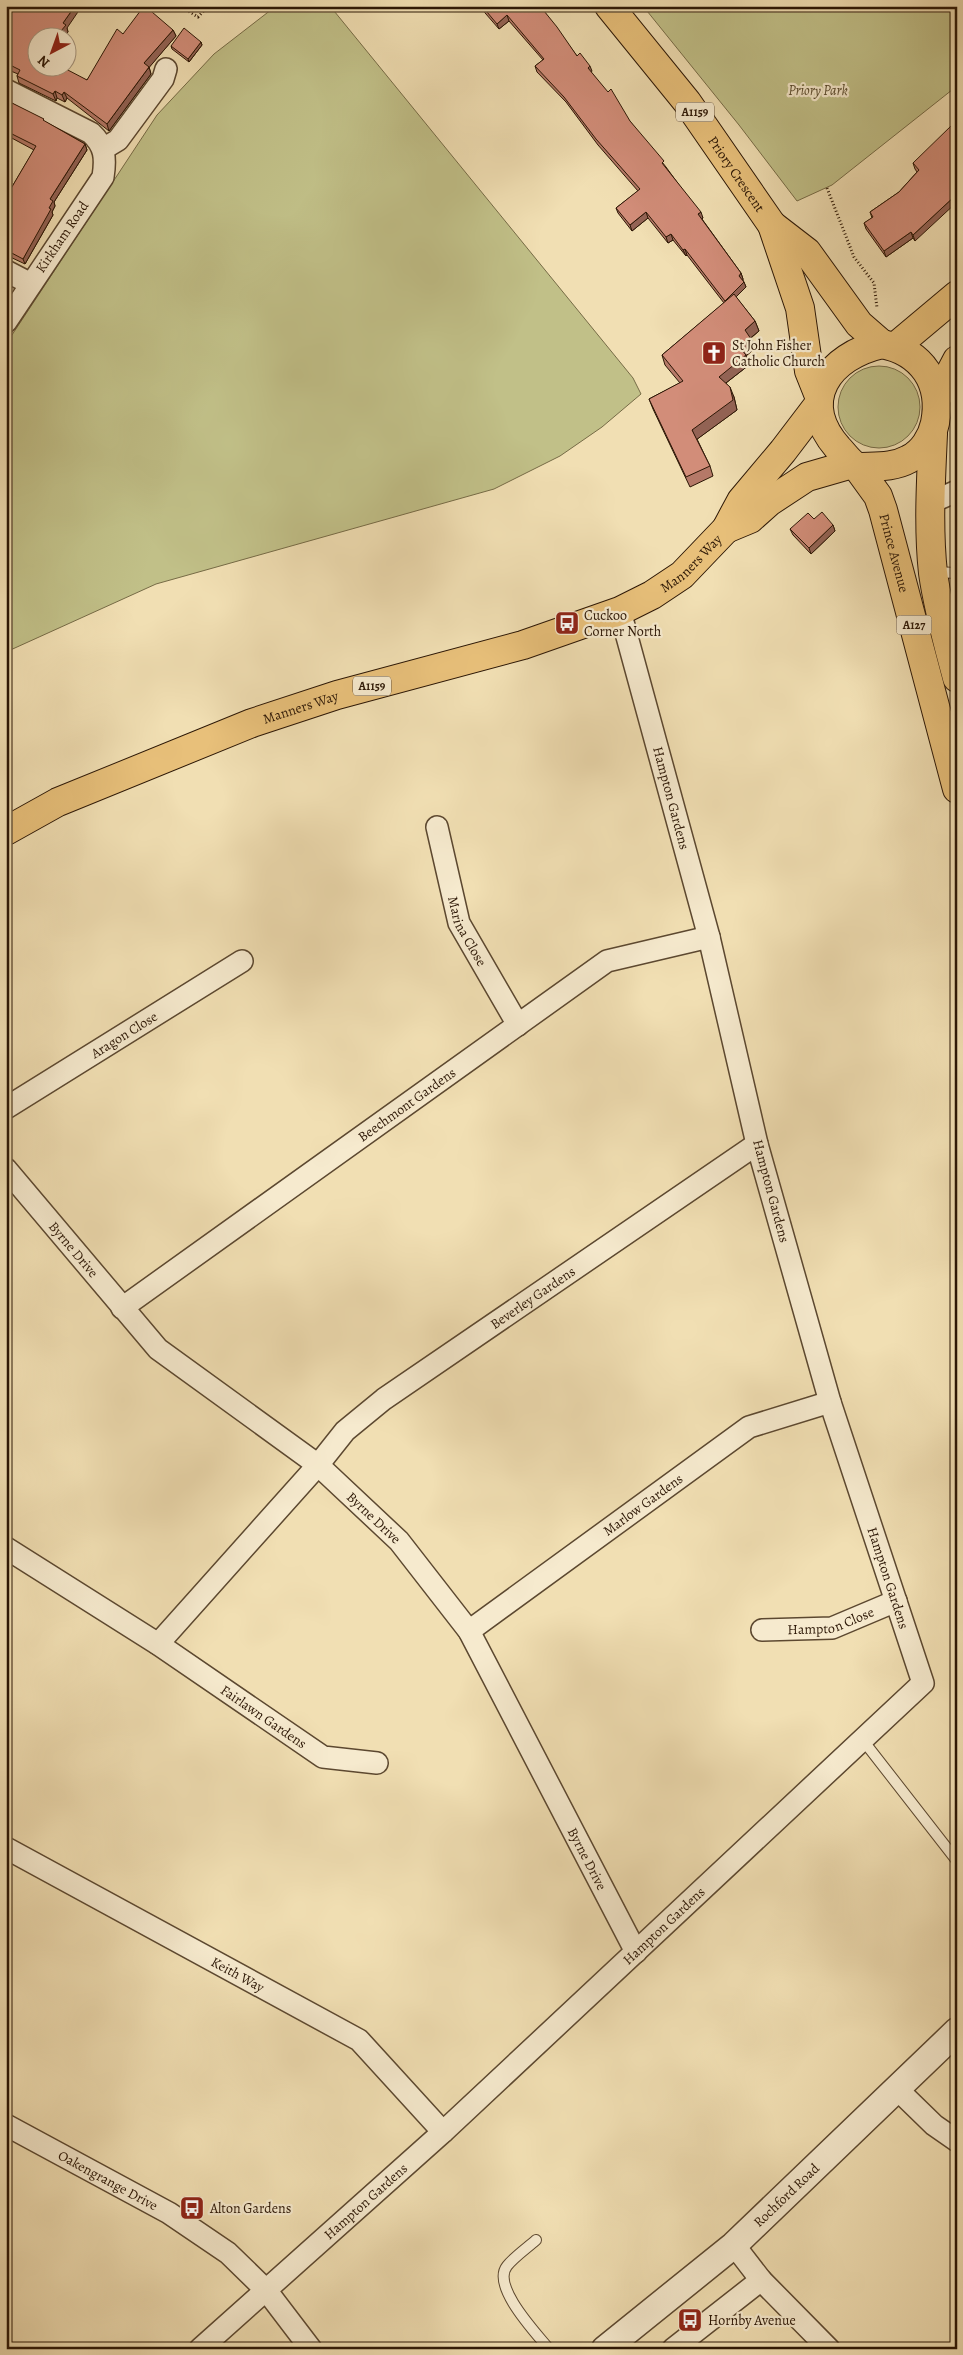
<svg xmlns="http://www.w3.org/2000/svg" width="963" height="2355" font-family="Alegreya,serif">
	<rect width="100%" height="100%" fill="#f1dfb3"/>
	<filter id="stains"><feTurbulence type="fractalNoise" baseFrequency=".004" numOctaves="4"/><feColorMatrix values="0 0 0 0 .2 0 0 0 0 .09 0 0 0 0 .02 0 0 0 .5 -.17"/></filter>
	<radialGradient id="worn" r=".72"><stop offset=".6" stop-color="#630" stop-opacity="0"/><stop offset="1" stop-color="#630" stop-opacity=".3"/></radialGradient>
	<path fill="#c1c088" stroke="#766b46" d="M 276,6 L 330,6 L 633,378 L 641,394 L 602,427 L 560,456 L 494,489 L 156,584 L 6,652 L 6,344 L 157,115 L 214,54 Z
		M 643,6 L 957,6 L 957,86 L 832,185 L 797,201 L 739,125 Z
		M838 407a41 41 0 1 1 82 0a41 41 0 1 1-82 0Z"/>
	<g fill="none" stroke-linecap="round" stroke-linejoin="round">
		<defs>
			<path id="service" d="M 934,572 L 957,573
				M 862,1739 L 957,1861
				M 536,2240 C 527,2248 514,2257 507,2266 C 491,2286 536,2333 549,2349"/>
			<g id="minor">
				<path d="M 6,90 L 91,133 C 105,146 106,158 103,177 L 6,322"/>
				<path d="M 103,149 L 118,140 L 163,79 L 166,69"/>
				<path d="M 6,271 L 31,284"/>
				<path d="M 930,500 L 941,498 L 957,491"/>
				<path id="s1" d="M 437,827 L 459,923 L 518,1025"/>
				<path id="s2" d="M 6,1108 L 242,961"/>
				<path id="s3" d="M 6,1169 L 158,1349 L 318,1465 L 399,1541 L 469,1631 L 636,1952"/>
				<path id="s4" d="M 122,1308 L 607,961 L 709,937"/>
				<path id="s5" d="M 6,1548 L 158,1644 L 323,1757 L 377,1763"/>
				<path id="s6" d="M 762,1630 L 832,1628 L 896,1601"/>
				<path id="s7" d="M 469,1631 L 749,1427 L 830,1402"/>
				<path id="s8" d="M 158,1644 L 318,1465 L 345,1431 L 384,1399 L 757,1144"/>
				<path id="s9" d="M 6,1848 L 359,2040 L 443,2132"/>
				<path d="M 897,2089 L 934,2125 L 957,2141"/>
				<path id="s10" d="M 6,2125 L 169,2213 L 228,2253 L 266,2290 L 311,2349"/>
				<path d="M 734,2245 L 761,2280 L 829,2349"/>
				<path id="s11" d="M 200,2349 L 443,2132 L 923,1683 L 830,1402 L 757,1144 L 709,937 L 620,611"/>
				<path d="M 673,2349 L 761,2280"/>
			</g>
			<g id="tertiary">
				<path id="s12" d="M 605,2349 L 734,2245 L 957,2031"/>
			</g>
			<g id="primary">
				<path id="s13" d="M 609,6 L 687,102 L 772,225 L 800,308 L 809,371 L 819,396"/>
				<path d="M 772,225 L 807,252 L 859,324 L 882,344"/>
				<path d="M 726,529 L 750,519 L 769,502 L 807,477 L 852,464"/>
				<path id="s14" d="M 6,831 L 58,802 L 252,723 L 337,695 L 523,645 L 620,611 L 652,595 L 682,575 L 726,529 L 741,501 L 783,451 L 818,405"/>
			</g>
			<g id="trunk">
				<path d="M 882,344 C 922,352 943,383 935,423 C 932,437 923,452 909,459 C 893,468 875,466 857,467 C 849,462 844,454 838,448 C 796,400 829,356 882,344 Z"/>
				<path d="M 895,347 L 957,295"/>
				<path d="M 938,396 L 957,360"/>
				<path d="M 933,434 C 931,480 928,527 933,573 C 938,609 948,644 957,678"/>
				<path id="s15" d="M 857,467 L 878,496 L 883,510 L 957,789"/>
			</g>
		</defs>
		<use href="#service" stroke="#5c4830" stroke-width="12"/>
		<use href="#minor" stroke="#5c4830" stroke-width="24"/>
		<use href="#tertiary" stroke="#5c4830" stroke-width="29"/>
		<use href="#primary" stroke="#2b1605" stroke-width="30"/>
		<use href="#trunk" stroke="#2b1605" stroke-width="30"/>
		<path stroke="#2b1605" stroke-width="3" stroke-dasharray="1 2.5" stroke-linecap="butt" d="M 180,6 L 198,17 L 208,6
			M 827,188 L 854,257 L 874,283 L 877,308"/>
		<use href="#service" stroke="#f6eace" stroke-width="10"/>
		<use href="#minor" stroke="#f6eace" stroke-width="21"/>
		<use href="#tertiary" stroke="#f6eace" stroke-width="26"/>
		<use href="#primary" stroke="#e8c07a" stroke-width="28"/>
		<use href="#trunk" stroke="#e8c07a" stroke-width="28"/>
	</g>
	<path fill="#b57968" stroke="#2b1605" d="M 6,6 L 67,28 L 68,32 L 38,38 L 38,68 L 87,80 L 123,34 L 173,30 L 176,36 L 149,67 L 151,74 L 109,131 L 67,98 L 65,102 L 57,98 L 56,101 L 19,83 L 17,76 L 18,74 L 6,69 Z
		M 479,6 L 540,6 L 577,56 L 592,71 L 591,72 L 666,167 L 703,218 L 702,219 L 741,273 L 743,279 L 743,280 L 746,287 L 736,297 L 755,321 L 759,331 L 751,338 L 755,348 L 746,356 L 749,365 L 726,383 L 734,397 L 737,410 L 697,439 L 710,466 L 713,476 L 690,487 L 653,409 L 649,399 L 680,383 L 665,365 L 662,355 L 724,303 L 687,255 L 686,256 L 673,240 L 668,243 L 648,218 L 632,231 L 618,213 L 616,208 L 638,191 L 598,145 L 566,102 L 537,72 L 535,66 L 543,60 L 509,21 L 499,29 Z
		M 201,42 L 202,45 L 189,62 L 172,49 L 171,46 Z
		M 6,100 L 85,144 L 87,150 L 54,202 L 55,206 L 52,212 L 53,215 L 25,264 L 6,255 L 6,197 L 34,150 L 8,136 L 6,138 Z
		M 957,130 L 915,241 L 913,238 L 886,257 L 866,229 L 864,223 L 872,218 L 870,212 L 899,192 L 917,172 L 915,169 L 913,163 Z
		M 814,519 L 833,525 L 835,531 L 811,554 L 793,535 L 790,529 Z"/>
	<path fill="#936355" stroke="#2b1605" d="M 75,6 L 82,6 L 67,28 L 68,32 L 63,38 L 55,38 L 63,23 Z
		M 507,15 L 509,21 L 499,29 L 497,24 Z
		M 173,30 L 176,36 L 147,70 L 144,63 Z
		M 201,42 L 202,45 L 189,62 L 188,59 Z
		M 590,66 L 592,71 L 590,74 L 588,68 Z
		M 149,67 L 151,74 L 109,131 L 107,124 Z
		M 55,91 L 57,98 L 56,101 L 53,94 Z
		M 64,92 L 67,98 L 65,102 L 62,95 Z
		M 85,144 L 87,150 L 54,202 L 55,206 L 52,212 L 53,215 L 25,264 L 23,259 L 49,208 L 50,199 Z
		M 957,194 L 957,202 L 915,241 L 913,235 Z
		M 646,212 L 648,218 L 632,231 L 630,225 Z
		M 701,212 L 703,218 L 700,220 L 698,214 Z
		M 911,232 L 913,238 L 886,257 L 884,251 Z
		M 671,234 L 673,240 L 668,243 L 666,237 Z
		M 685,249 L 687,255 L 686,256 L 683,250 Z
		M 741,273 L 743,279 L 742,281 L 739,276 Z
		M 744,282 L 746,287 L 727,306 L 725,301 Z
		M 755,321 L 759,331 L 748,340 L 745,330 Z
		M 751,339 L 755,348 L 746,356 L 749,365 L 722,386 L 719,377 L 740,348 Z
		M 730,387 L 734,397 L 737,410 L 696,440 L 692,430 Z
		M 833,525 L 835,531 L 811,554 L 809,548 Z"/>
	<path fill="#d28d79" stroke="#2b1605" d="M 6,6 L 75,6 L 63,23 L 66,25 L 55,38 L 38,38 L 38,68 L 64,68 L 87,80 L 117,29 L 123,34 L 144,6 L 145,6 L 173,30 L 144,63 L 149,67 L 107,124 L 64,92 L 62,95 L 55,91 L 53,94 L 17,76 L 20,70 L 6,63 Z
		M 482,6 L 540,6 L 557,27 L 577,56 L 580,53 L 590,66 L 588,68 L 608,92 L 611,89 L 630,121 L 664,161 L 662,163 L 701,212 L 698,214 L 741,273 L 739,276 L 744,282 L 725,301 L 685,249 L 683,250 L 671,234 L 666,237 L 646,212 L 630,225 L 616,208 L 640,189 L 596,139 L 564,97 L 535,66 L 544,59 L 507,15 L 497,24 Z
		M 184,28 L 201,42 L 188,59 L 171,46 Z
		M 6,100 L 44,119 L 43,120 L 85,144 L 50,199 L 53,201 L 49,208 L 51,209 L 23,259 L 6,250 L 6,197 L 36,146 L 6,131 Z
		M 952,125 L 957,130 L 957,194 L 913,235 L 911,232 L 884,251 L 864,223 L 873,217 L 870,212 L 899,192 L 919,170 L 913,163 Z
		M 734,294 L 755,321 L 745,330 L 751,339 L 740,348 L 746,355 L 719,377 L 730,387 L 733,400 L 692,430 L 710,466 L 686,477 L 649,399 L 683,381 L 662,355 Z
		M 822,512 L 833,525 L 809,548 L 790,529 L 808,513 L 814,519 Z"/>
	<defs>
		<symbol id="church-square" viewBox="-11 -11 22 22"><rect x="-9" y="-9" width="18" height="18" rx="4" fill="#8f2418" stroke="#f6eace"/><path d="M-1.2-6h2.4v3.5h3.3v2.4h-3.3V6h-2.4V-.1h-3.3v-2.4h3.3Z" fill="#fff"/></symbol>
		<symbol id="bus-square" viewBox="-11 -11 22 22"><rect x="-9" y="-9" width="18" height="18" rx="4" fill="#8f2418" stroke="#f6eace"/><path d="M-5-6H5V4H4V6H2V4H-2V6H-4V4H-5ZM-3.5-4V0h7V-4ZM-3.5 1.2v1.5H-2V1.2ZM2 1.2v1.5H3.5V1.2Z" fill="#fff"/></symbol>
	</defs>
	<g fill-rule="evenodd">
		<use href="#church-square" x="700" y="339" width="28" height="28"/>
		<use href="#bus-square" x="553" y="609" width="28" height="28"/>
		<use href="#bus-square" x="178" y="2194" width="28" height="28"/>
		<use href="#bus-square" x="676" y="2306" width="28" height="28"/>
	</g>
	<g text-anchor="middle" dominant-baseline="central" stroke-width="4.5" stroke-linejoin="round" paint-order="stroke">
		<g fill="#f6eace" stroke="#685641" stroke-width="1">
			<rect x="676" y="102.5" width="38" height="19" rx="4"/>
			<rect x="896.5" y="615.5" width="35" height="19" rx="4"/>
			<rect x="353" y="676.5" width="38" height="19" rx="4"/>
		</g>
		<g font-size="12" font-weight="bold" fill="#2b1605">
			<text x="695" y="112">A1159</text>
			<text x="914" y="625">A127</text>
			<text x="372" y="686">A1159</text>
		</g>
		<g font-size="14" font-style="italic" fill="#58492c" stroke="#f6eace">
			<text x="818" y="90">Priory Park</text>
		</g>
		<g font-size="14" fill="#2b1605" stroke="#f6eace">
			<text stroke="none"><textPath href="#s13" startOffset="211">Priory Crescent</textPath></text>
			<text transform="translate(62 237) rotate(-56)">Kirkham Road</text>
			<text stroke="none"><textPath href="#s15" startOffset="95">Prince Avenue</textPath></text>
			<text stroke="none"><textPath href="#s14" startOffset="740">Manners Way</textPath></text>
			<text stroke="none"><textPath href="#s14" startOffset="320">Manners Way</textPath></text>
			<text transform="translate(671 798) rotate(75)">Hampton Gardens</text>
			<text stroke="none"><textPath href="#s1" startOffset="109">Marina Close</textPath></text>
			<text stroke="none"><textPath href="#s2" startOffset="139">Aragon Close</textPath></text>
			<text stroke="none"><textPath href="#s4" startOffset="350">Beechmont Gardens</textPath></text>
			<text transform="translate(771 1191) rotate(75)">Hampton Gardens</text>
			<text stroke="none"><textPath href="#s3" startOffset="105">Byrne Drive</textPath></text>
			<text stroke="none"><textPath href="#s8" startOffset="514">Beverley Gardens</textPath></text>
			<text stroke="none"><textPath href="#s7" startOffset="215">Marlow Gardens</textPath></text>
			<text stroke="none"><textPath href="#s3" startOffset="510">Byrne Drive</textPath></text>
			<text transform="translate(888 1578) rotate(72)">Hampton Gardens</text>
			<text stroke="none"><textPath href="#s6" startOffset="70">Hampton Close</textPath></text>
			<text stroke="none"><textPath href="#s5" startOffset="308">Fairlawn Gardens</textPath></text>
			<text stroke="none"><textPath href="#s3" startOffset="915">Byrne Drive</textPath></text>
			<text stroke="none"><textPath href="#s11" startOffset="628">Hampton Gardens</textPath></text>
			<text stroke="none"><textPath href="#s9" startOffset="264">Keith Way</textPath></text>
			<text stroke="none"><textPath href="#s10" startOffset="116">Oakengrange Drive</textPath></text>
			<text stroke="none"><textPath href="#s12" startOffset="238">Rochford Road</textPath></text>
			<text stroke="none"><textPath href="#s11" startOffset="222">Hampton Gardens</textPath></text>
		</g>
		<g font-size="14" fill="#2b1605" stroke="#f6eace" text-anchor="start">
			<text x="732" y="345">St John Fisher<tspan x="732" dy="16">Catholic Church</tspan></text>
			<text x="584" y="615">Cuckoo<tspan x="584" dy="16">Corner North</tspan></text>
			<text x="210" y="2208">Alton Gardens</text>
			<text x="708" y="2320">Hornby Avenue</text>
		</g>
	</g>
	<rect width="963" height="2355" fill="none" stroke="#f1dfb3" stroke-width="25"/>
	<rect x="8" y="8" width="948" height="2340" fill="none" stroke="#2b1605" stroke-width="2.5"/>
	<rect x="12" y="12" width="938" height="2330" fill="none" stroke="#2b1605"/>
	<g transform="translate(52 52) rotate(221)"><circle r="24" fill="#f6eace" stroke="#a5957e"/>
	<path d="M0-4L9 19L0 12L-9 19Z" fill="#8f2418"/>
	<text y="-8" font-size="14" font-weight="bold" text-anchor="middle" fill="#2b1605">N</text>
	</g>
	<rect width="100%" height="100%" filter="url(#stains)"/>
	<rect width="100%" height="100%" fill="url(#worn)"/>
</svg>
